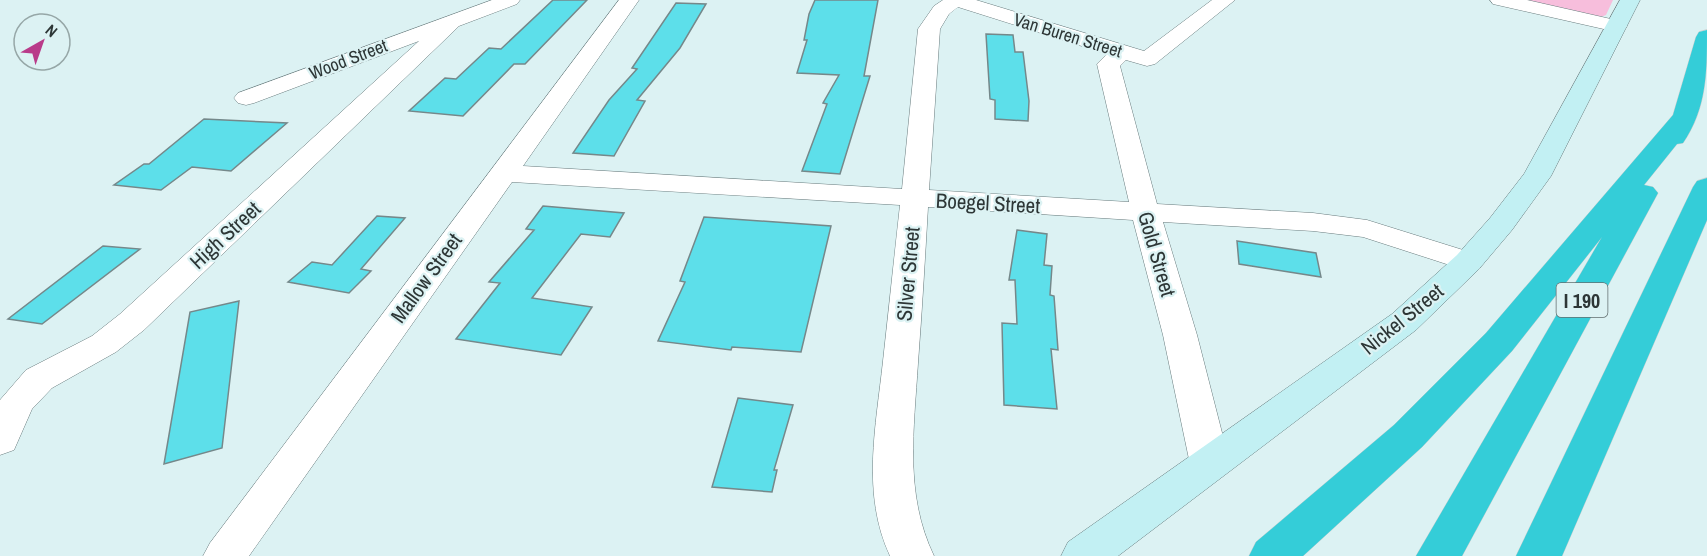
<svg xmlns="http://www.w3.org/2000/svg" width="1707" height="556" font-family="'Archivo Narrow',sans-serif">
	<rect width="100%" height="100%" fill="#dcf2f3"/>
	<path fill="#f7bedc" d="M 1517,0 L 1613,0 L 1606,15 L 1601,17 Z"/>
	<path fill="#5ddfea" stroke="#75888a" stroke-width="1.5" d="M 553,0 L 587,0 L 525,64 L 514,64 L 463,116 L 409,111 L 445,78 L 456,79 L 489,48 L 501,49 Z
		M 815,0 L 878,0 L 864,76 L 870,76 L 840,174 L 802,171 L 827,104 L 823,103 L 839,75 L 797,73 L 807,40 L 804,40 L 809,14 Z
		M 676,3 L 706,4 L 680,48 L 637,100 L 645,101 L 614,156 L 573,153 L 609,100 L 637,69 L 632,68 Z
		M 986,34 L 1013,35 L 1015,52 L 1023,52 L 1029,101 L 1028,121 L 995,119 L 995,100 L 990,99 Z
		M 204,119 L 287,123 L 231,171 L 192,167 L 161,190 L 114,185 L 144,164 L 149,164 Z
		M 543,206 L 624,213 L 610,237 L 581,234 L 532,298 L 592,307 L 561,355 L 456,339 L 500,283 L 489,282 L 534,230 L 526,229 Z
		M 377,216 L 405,218 L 361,269 L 371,271 L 349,293 L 288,282 L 312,262 L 332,265 Z
		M 704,217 L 831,226 L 801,352 L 732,347 L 731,350 L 658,341 L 685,282 L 680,281 Z
		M 1017,230 L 1047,234 L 1044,265 L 1052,266 L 1050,295 L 1054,296 L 1058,350 L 1051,349 L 1057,409 L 1004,405 L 1002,323 L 1017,324 L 1015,280 L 1009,280 Z
		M 1237,241 L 1316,253 L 1321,277 L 1239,264 Z
		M 103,246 L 140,249 L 42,324 L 8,319 Z
		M 239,301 L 222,448 L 164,464 L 190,312 Z
		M 738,398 L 793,405 L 774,470 L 777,470 L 772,492 L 712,487 Z"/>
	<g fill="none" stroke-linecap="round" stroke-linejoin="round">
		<defs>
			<path id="street" d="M 492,0 L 520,0 L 517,4 L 459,26 L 144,330 L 116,352 L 52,388 L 32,409 L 14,450 L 0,455 L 0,400 L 26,370 L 92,336 L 120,314 L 419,41 L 254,103 L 246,105 L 238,103 L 234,98 L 238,93 Z
				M 619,0 L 639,0 L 523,166 L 902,189 L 918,29 L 934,6 L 943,0 L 976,0 L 1144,51 L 1212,0 L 1235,0 L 1155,64 L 1147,66 L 1126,60 L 1120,66 L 1157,204 L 1313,213 L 1367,220 L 1479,255 L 1483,262 L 1479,269 L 1468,271 L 1363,237 L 1313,231 L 1163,222 L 1197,335 L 1230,464 L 1224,475 L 1210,479 L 1196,475 L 1190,464 L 1163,335 L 1133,220 L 928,207 C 925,259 922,311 918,363 C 914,429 904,494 934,556 L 890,556 C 861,494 876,426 883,361 C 889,309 894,257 900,205 L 512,182 L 249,556 L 203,556 L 210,543 ZM 958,7 L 1107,54 L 1097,64 L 1129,202 L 929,190 L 940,29 L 949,14 Z
				M 1490,0 L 1527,0 L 1624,22 L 1627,26 L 1624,30 L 1617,32 L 1493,4 Z"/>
			<path id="secondary" d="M 1620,0 L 1640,0 L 1551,176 L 1512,230 L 1479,269 L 1416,330 L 1118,556 L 1061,556 L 1068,542 L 1392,314 L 1457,255 L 1490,218 L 1524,174 Z"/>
			<path id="highway" d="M 1707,30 C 1707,71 1707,108 1683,143 L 1677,144 L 1644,185 L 1653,187 L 1658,193 L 1462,556 L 1416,556 L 1602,237 L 1512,351 L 1422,447 L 1303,556 L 1249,556 L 1256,542 L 1394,425 L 1486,333 L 1673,115 L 1696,37 L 1699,32 Z
				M 1707,178 L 1707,220 L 1562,556 L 1516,556 L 1693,187 L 1697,181 Z"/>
		</defs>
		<use href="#street" stroke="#697c7e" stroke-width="1"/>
		<use href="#secondary" stroke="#697c7e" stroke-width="1"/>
		<use href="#highway" stroke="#cdcfcf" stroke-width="1"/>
		<use href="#street" fill="#fff" fill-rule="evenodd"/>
		<use href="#secondary" fill="#c2f0f3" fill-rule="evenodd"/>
		<use href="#highway" fill="#34cdd8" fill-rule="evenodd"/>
	</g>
	<g text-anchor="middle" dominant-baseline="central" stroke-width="4.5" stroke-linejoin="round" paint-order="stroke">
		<g font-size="18" fill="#2d3636" stroke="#dcf2f3">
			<text transform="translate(1068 35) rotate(17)">Van Buren Street</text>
			<text transform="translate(348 59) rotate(-21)">Wood Street</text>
		</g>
		<rect fill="#dcf2f3" stroke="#626e6f" stroke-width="1.5" x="1556.5" y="283" width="51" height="34" rx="4.5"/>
		<g font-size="20" font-weight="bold" fill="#2d3636">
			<text x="1582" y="300">I 190</text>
		</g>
		<g font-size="21" fill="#2d3636" stroke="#dcf2f3">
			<text transform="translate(988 203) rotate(3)">Boegel Street</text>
			<text transform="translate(225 235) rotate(-43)">High Street</text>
			<text transform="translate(1157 254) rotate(74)">Gold Street</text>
			<text transform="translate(908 274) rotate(-85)">Silver Street</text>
			<text transform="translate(426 278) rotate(-54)">Mallow Street</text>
			<text transform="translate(1402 319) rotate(-39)">Nickel Street</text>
		</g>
	</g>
	<g transform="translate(42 42) rotate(40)"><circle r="28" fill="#dcf2f3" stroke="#96a7a7" stroke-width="1.5"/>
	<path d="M0-4.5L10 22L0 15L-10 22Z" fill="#b93b8a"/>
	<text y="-9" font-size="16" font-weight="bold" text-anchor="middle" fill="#2d3636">N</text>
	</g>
</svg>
